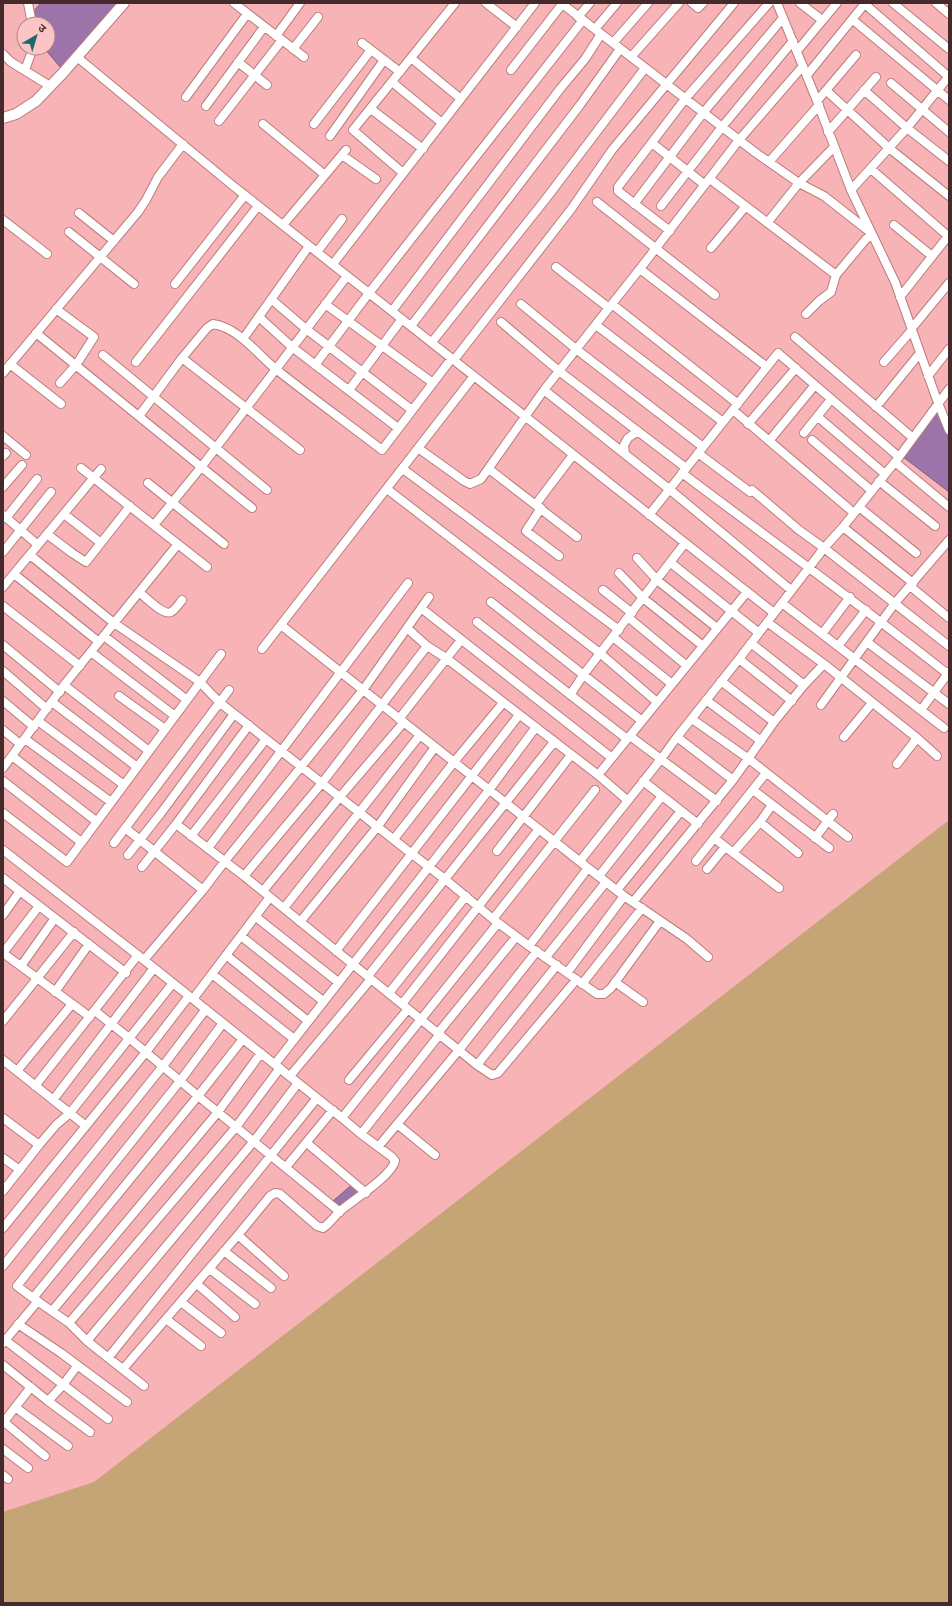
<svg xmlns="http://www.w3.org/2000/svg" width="952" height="1606" font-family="Raleway,'Noto Sans Devanagari',sans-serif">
	<rect width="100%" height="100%" fill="#f7b3b5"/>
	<path fill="#c5a576" d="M 949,820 L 949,1603 L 3,1603 L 3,1512 L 94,1482 Z"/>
	<path fill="#9c74aa" stroke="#825e84" d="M 41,3 L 120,3 L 61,68 L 44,48 L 48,48 L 48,24 L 31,24 L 29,16 Z
		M 939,410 L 949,441 L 949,492 L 902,456 Z
		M 354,1183 L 365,1196 L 342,1212 L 333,1201 Z"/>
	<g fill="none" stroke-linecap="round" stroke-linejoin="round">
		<defs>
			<path id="minor" d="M 28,3 L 32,24
				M 234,3 L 304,57
				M 486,3 L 517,27
				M 561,3 L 756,153 L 799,183 L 824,196 L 870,232
				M 692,3 L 698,8 L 703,3
				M 777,3 L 817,101 L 851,190 L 895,282 L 938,403 L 949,430
				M 800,3 L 822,20
				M 893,3 L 949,49
				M 936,3 L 949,14
				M 578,17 L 590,3
				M 853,20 L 949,100
				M 595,29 L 617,3
				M 276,36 L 300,3
				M 362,43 L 400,72
				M 613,43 L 648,3
				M 293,49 L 318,17
				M 797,51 L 837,3
				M 3,54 L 11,62 L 50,86
				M 77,57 L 232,185 L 774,613
				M 631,57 L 679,3
				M 411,58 L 461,99
				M 238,62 L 267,85
				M 25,70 L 33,48
				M 511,70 L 563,3
				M 807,75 L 863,6 L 866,5 L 949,77
				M 392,82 L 442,123
				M 891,83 L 949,132
				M 864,90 L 907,128 L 949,161
				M 830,94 L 889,148 L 949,196
				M 186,97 L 247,14
				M 817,101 L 856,55
				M 206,106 L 264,27
				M 371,109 L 423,149
				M 219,121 L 282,40
				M 263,124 L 325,175
				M 314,124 L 371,50
				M 828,132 L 876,77
				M 330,136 L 384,60
				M 652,143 L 705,185
				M 342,155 L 376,179
				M 769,162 L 819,105
				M 871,169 L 948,236
				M 403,173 L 353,130 L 455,3
				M 710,179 L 836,275
				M 851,190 L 907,128 L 949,76
				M 597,202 L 715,295
				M 634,204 L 703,113 L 783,18
				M 661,206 L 722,127 L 793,41
				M 79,213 L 114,241
				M 3,220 L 47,254
				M 767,223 L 799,183 L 834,147
				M 283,225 L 346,150
				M 894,225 L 932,256
				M 670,231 L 618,191 L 618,187 L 685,99 L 769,3
				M 69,232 L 134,284
				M 711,248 L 746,206
				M 317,252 L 342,219
				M 333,264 L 535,3
				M 556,267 L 609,308
				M 640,269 L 767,367
				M 175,284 L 245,195
				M 900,297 L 949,235
				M 271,299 L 306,329 L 412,410
				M 325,304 L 433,383
				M 521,304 L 576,349 L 703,447
				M 612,304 L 738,404
				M 56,309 L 94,337 L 76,365 L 60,383
				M 392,311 L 560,89 L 585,59 L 601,34
				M 806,314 L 819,301 L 831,292 L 836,275 L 866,239 L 872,235
				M 259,317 L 292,347 L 398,428
				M 501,322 L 559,371 L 686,468
				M 596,325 L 723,422
				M 411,326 L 580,105 L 620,49
				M 912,328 L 949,283
				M 36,333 L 252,508
				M 795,337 L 913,438
				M 243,339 L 309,246
				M 432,342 L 545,200 L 645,68
				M 103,355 L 267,490
				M 182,358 L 300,450
				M 454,360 L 572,208 L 612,150 L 734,3
				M 136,362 L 258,206
				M 884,362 L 912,330
				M 10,364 L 61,404
				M 315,365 L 369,293 L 583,20
				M 3,373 L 138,212 L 146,200 L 158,177 L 183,144
				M 928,376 L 949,349
				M 349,390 L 402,319
				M 544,390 L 669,489 L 791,590
				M 876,407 L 920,353
				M 733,410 L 854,513
				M 139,416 L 182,358 L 207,328 L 213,324 C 239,328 257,354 277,370 C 311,397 347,423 382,450 L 452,358
				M 818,417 L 885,474
				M 748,424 L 796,368
				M 804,433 L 828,403
				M 3,436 L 26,455
				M 812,440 L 872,491
				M 769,441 L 815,385 L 899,457
				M 418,448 L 464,481 L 470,484 L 481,479 L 544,390 L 646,261 L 739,140 L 803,66
				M 698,453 L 750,492
				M 625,454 L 624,445 L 628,438 L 638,431
				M 3,456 L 6,453
				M 895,462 L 949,507
				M 81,468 L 207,567
				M 403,469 L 619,630
				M 489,469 L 577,537
				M 682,473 C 771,540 862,606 949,675
				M 879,481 L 935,526
				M 148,483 L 224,544
				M 3,487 L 22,465
				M 387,489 L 601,654 L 657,702
				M 752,490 L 799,530 L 824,548 L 949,646
				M 536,504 L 573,455
				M 859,507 L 916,553
				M 541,508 L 526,531 L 559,556
				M 64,514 L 101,543
				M 3,515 L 38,545
				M 649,515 L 778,353 L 815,385
				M 6,518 L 37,479
				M 154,525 L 202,466 L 347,276
				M 843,527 L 913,583
				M 47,534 L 72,553 L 86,562 L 130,506
				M 3,552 L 51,492
				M 30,555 L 114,623 L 200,682 L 219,702 L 412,854 L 446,880 L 493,919 L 529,946 L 597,994 L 604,994 L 611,988 L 660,921
				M 637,558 L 657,580 L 717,628
				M 671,563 L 759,633
				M 619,573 L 643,598 L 703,646
				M 14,574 L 99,642
				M 910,586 L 949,618
				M 3,587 L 101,469
				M 603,590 L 632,613
				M 139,592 C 145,597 164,616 171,612 C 175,610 179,604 182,600
				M 491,602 L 642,721
				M 782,603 L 944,728
				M 3,606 L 80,666
				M 421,608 L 612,758
				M 629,618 L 687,666
				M 477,622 L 627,739
				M 767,622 L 824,664 L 917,738 L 937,756
				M 281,625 L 588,868 L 624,896 L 687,939 L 708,957
				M 407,628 L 427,646 L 446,658 L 598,775 L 627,800
				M 822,634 L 850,597
				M 104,636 L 187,700
				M 613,637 L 672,684
				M 867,642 L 949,704
				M 751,643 L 804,685
				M 3,645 L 60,692
				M 838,646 L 866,610
				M 262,649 L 474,376
				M 91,652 L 175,716
				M 739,659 L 792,701
				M 3,671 L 47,709
				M 721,681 L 774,722
				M 64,685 L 149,751
				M 570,695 L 584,674 L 685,543
				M 119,696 L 165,729
				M 706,700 L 761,741
				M 3,701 L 34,727
				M 52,702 L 137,767
				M 821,705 L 895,603 L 949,540
				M 921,710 L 949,672
				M 399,719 L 461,640
				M 692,719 L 749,759 L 848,837
				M 38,721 L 124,785
				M 3,730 L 20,744
				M 630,736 L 717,801
				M 677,737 L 733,780
				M 844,737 L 872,703
				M 25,739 L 111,802
				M 12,756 L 96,821
				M 897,764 L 917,738
				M 3,768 L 64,685 L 178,544
				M 598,775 L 747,592
				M 3,781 L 81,842
				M 643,781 L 698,824
				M 753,790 L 829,848
				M 3,813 L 67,862 L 221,654
				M 760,822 L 798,853
				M 176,824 L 244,876 L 477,1065 L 492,1075 L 498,1073 L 576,980
				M 125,828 L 203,890
				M 191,836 L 266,739
				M 714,838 L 779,888
				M 815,838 L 833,814
				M 394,839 L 454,762 L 503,703
				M 114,843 L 229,690
				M 208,848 L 408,583
				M 3,850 L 144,960 L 342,1118 L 361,1134 L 392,1157 L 395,1161 C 392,1176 351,1201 339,1212 C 334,1217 329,1224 323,1228 L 317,1226 L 280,1194 L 275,1193 L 270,1196 L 238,1235 L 123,1369
				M 497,851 L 571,755
				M 733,853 L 760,822 L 772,805
				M 128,855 L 161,813 L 234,714
				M 580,861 L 661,759 L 677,737 L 739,659 L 824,548 L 843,527 L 899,457 L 949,389
				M 696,861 L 766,773
				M 142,867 L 176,824 L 249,725
				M 707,869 L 725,847
				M 244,876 L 322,783 L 427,646
				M 599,876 L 662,796
				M 3,878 L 126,973
				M 617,890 L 681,811
				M 263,891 L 339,798 L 404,722
				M 633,902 L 733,780 L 774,722 L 804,685 L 824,664
				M 284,908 L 420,735
				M 3,915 L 20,891
				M 256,917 L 338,982
				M 493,919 L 595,790
				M 300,922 L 378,826 L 435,747
				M 241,936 L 323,1001
				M 529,946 L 588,868
				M 336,951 L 519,715
				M 3,953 L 90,1017
				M 3,953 L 39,906
				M 226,955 L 308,1021
				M 546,957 L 606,882
				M 144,960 L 203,890 L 225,861 L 363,690 L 429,597
				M 21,966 L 55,918
				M 567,973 L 624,896
				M 212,974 L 294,1039
				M 368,976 L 554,742
				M 615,982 L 643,1002
				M 582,984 L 642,908
				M 55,992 L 89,944
				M 389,993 L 466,896
				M 193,999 L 270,897
				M 402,1004 L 539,829
				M 95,1011 L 129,1038 L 198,1096 L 340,1212
				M 3,1021 L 74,932
				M 438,1033 L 516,937
				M 3,1060 L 86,1126
				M 275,1064 L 489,790 L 536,727
				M 477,1065 L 557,965
				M 17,1071 L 72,1004
				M 290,1076 L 371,979
				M 349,1080 L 408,1009
				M 35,1086 L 138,955
				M 53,1100 L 154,968
				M 3,1118 L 39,1145 L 3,1191
				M 342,1118 L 498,923
				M 397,1124 L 435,1155
				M 361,1134 L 440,1034
				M 307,1143 L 366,1193
				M 39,1145 L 56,1125 L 70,1113 L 173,983
				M 378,1147 L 459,1050 L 537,951
				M 3,1158 L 20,1170
				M 286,1167 L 333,1110
				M 3,1228 L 146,1052 L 189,996
				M 238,1235 L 284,1276
				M 224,1251 L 271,1288
				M 3,1266 L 163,1066 L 206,1009
				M 210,1269 L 255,1304
				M 197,1284 L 235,1317
				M 33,1298 L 17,1286 L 180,1081 L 223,1023
				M 181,1302 L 221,1333
				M 52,1311 L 218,1112 L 261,1053
				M 166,1319 L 201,1346
				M 69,1323 L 236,1127 L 280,1068
				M 18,1324 L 61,1353 L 127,1402
				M 5,1340 L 108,1419
				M 87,1341 L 254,1141 L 298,1083
				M 3,1343 L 38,1301
				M 108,1358 L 317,1098
				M 3,1365 L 48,1401 L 90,1432
				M 144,1386 L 87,1341 L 69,1323 L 33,1298 L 198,1096 L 243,1039
				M 48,1401 L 63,1385 L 77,1366
				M 15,1407 L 68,1446
				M 4,1422 L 45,1456
				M 3,1423 L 31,1387
				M 3,1449 L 28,1468
				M 3,1475 L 8,1479"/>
			<path id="tertiary" d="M 3,118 L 16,114 L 36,101 L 62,74 L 124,3"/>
		</defs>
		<use href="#minor" stroke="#bb7b7d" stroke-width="10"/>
		<use href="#tertiary" stroke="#bb7b7d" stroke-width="12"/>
		<use href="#minor" stroke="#fff" stroke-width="8"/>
		<use href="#tertiary" stroke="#fff" stroke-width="10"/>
	</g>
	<rect width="952" height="1606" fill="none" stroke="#452a2b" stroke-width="8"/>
	<g transform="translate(36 36) rotate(38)"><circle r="19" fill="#fcc4c5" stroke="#b38687"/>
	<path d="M0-3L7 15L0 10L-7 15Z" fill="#1d6a6b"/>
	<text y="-6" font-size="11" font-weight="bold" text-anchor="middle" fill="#452a2b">उ</text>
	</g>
</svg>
